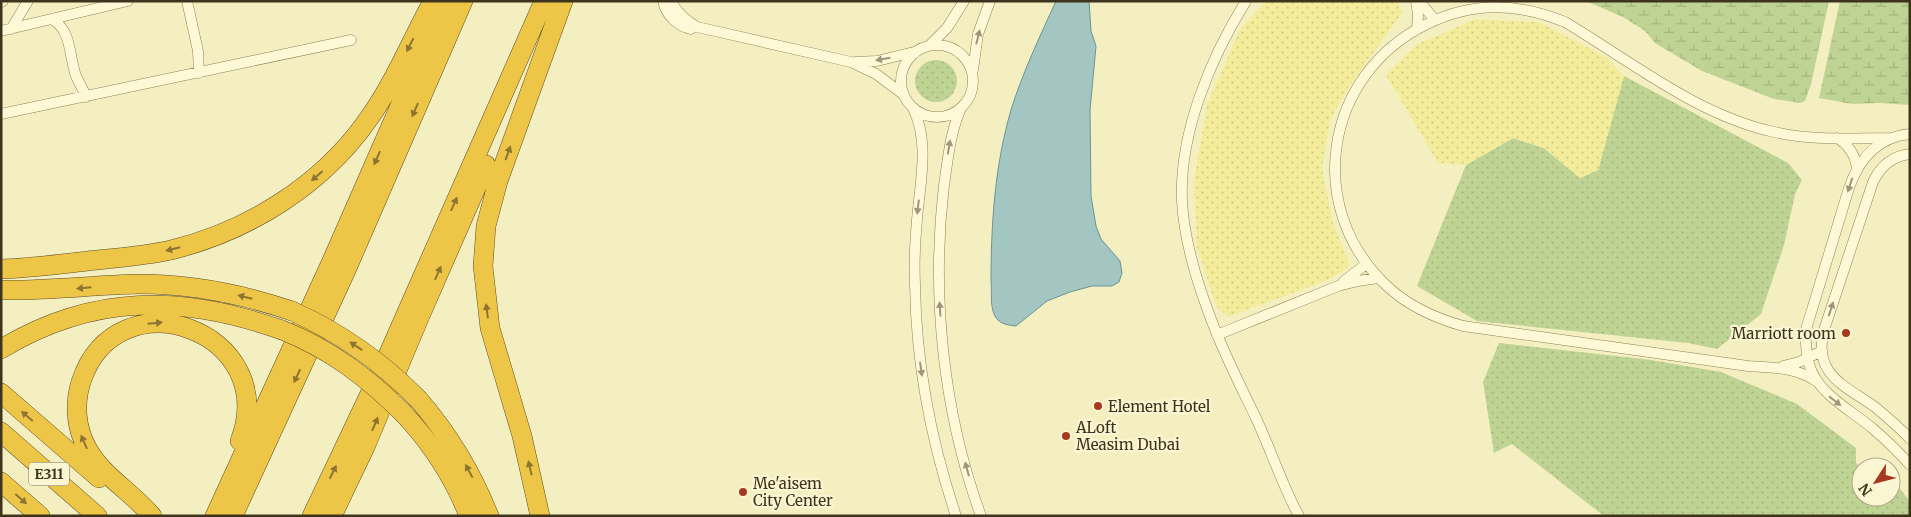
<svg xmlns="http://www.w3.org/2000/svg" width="1911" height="517" font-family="Merriweather,serif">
	<defs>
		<pattern id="green-dots" width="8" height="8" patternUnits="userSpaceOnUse" patternTransform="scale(1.25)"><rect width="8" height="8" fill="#bfd394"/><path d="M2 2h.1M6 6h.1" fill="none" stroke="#a5b67f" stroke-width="1.8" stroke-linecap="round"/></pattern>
		<pattern id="wetland-marsh" width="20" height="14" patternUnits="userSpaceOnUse" patternTransform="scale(1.25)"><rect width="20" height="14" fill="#bfd394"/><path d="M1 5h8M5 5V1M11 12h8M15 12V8" fill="none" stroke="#a5b67f"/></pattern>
		<pattern id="sand-dots" width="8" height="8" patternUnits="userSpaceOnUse" patternTransform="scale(1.25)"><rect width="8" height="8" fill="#f3ed9b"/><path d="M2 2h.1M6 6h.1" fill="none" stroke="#d1cc85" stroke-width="1.8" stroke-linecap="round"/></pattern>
	</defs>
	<rect width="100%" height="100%" fill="#f4efc1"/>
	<path fill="url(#green-dots)" d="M915 81a21 21 0 1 1 42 0a21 21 0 1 1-42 0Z
		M 1624,76 L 1788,163 L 1802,180 L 1795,194 L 1784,245 L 1761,314 L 1717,349 L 1688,343 L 1477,321 L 1417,286 L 1466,165 L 1513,138 L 1544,148 L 1580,178 L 1598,170 Z
		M 1499,343 L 1651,360 L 1721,372 L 1797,404 L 1856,448 L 1856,463 L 1861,467 L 1861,497 L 1891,497 L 1892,478 L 1910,502 L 1910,516 L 1604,516 L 1512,444 L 1494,453 L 1483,382 Z"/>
	<path fill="url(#wetland-marsh)" d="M 1586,1 L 1829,1 L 1811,84 L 1805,101 L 1800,103 L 1774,99 L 1702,71 L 1655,43 L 1645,31 L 1623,17 Z
		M 1840,1 L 1910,1 L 1910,105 L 1879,103 L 1852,104 L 1819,98 Z"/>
	<path fill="url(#sand-dots)" d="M 1266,1 L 1398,1 L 1402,13 L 1348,88 L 1330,121 L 1322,167 L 1332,220 L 1350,265 L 1333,278 L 1228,317 L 1216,306 L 1197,247 L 1194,180 L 1207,105 L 1240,29 Z
		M 1475,19 L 1539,22 L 1606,57 L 1624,76 L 1598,170 L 1580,178 L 1544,148 L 1513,138 L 1466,165 L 1438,163 L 1386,75 L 1416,45 Z"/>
	<path fill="#a4c6c3" stroke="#6a9593" d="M 1056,1 L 1089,1 L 1091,31 L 1096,46 L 1090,110 L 1091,196 L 1096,226 L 1101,239 L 1120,261 L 1122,273 L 1119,282 L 1112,286 L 1092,286 L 1070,292 L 1047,301 L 1016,326 C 1007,325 998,324 994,314 C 990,305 992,290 991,280 C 991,224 995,164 1011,110 C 1022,74 1040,36 1056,1 Z"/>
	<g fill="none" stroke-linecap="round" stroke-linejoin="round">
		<defs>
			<path id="street" d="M 187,1 L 198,51 L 199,73
				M 663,1 C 666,15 677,26 691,29
				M 671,1 C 677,13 685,20 697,27 L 851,62 L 876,74 L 903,94
				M 1246,1 C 1211,57 1179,133 1182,201 C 1184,238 1195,276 1208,311 C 1221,348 1239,383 1256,418 C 1271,450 1282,485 1299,516
				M 1416,1 L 1418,15 L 1417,29
				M 1419,1 L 1435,20
				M 1,2 L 3,1
				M 53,20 C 72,31 69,57 76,76 C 79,83 83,89 86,97
				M 11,29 L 28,1
				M 1,31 L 128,1
				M901 81a36 36 0 1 1 72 0a36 36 0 1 1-72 0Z
				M 930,45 L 947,28 L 964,1
				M 855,62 L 877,61 L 914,52
				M 973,70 L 978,34 L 990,1
				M 913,108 C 930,143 920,182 917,220 C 915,241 914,263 915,284 C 916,364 931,441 956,516
				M 961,108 C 950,133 948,159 944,185 C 931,295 943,412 981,516
				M 1,114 L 351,40
				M 1910,134 C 1878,137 1859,159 1849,188 L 1807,326 C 1799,384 1833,397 1871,427 C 1885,439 1898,451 1910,465
				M 1837,138 C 1849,145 1855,154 1857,168
				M 1910,154 C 1892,156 1880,167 1873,182 L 1824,330 C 1812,375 1846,386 1875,407 C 1887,417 1899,427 1910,439
				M 1343,282 L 1366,264
				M 1217,335 L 1338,286 L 1358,281 L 1378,278
				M 1783,366 L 1799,362 L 1822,351
				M 1816,381 C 1795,367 1773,368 1748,366 L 1463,326 C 1435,318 1408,306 1387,286 C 1303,208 1324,74 1427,24 C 1474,1 1518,3 1565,22 C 1632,62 1697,115 1774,132 C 1813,141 1853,138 1892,138"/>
			<path id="highway" d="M 1,269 C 31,268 59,264 88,261 C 116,258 144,256 171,250 C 248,231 321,186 367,121 C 394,84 411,41 433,1
				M 1,290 C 47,291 93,285 139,284 C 191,284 242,294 292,311
				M 1,349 C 94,293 182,295 282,330
				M 1,393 L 99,478
				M 419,400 C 449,435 472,473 489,516
				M 404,414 C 432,444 454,478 469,516
				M 1,432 L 97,516
				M 1,482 L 40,516
				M 152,516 C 132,492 102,476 87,448 C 76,428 74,404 81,382 C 117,272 282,331 240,441
				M 215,516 L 331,263 L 446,1
				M 233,516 L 347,268 L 463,1
				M 312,516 L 385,362 L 544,1
				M 332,516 L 365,447 L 419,318 L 486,165
				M 540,516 L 522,436 L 490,328 L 483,266 L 486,226 L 498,181 L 563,1"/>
		</defs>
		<use href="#street" stroke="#908156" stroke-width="11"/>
		<use href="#highway" stroke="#5d4d2b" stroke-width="20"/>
		<use href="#street" stroke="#fdf9d6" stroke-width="10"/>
		<use href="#highway" stroke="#edc648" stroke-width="19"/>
		<defs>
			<path id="highway-bridge" d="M 292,311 C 341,333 382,362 419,400
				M 282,330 C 330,349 368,378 404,414"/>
		</defs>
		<use href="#highway-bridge" stroke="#5d4d2b" stroke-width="20" stroke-linecap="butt"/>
		<use href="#highway-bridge" stroke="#edc648" stroke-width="19"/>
	</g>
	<defs><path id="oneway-solid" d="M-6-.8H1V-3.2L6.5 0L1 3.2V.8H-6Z" transform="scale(1.25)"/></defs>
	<g fill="#9e9679">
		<use href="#oneway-solid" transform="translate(978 37) rotate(-76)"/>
		<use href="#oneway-solid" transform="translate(883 59) rotate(170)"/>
		<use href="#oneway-solid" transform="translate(949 147) rotate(-81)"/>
		<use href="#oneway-solid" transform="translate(1850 185) rotate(108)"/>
		<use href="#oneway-solid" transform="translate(918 207) rotate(97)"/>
		<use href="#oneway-solid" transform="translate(940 309) rotate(-93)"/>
		<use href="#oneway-solid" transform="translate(1831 309) rotate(-72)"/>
		<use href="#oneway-solid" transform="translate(921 369) rotate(82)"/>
		<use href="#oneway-solid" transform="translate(1835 401) rotate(38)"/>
		<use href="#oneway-solid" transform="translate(967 469) rotate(-105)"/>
	</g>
	<g fill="#8d7530">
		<use href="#oneway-solid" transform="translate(410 45) rotate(117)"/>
		<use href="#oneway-solid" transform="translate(415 110) rotate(114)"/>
		<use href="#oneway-solid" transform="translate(508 153) rotate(-70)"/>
		<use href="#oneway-solid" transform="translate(377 158) rotate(114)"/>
		<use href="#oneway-solid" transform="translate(317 176) rotate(139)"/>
		<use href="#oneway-solid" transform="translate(454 204) rotate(-66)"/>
		<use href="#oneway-solid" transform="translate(173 249) rotate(166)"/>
		<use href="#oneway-solid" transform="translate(438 273) rotate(-66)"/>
		<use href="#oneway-solid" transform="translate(84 288) rotate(175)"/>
		<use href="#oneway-solid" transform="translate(245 297) rotate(-166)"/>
		<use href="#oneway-solid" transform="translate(487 311) rotate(-97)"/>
		<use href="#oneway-solid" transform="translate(155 323) rotate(-5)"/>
		<use href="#oneway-solid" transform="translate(356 346) rotate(-146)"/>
		<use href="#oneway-solid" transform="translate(297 376) rotate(115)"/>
		<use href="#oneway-solid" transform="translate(27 416) rotate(-139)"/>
		<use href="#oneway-solid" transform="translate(375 424) rotate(-67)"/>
		<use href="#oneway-solid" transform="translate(84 442) rotate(-114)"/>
		<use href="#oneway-solid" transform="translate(530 468) rotate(-103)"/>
		<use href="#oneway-solid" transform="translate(469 471) rotate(-118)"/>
		<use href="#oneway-solid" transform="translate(333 472) rotate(-64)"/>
		<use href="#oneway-solid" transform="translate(21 499) rotate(41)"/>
	</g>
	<g fill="#a7391e" stroke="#faf6d2" stroke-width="2">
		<circle cx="1846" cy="333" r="5"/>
		<circle cx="1098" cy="406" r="5"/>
		<circle cx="1066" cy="436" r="5"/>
		<circle cx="743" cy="492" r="5"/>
	</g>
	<g text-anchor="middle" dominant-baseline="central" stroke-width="4.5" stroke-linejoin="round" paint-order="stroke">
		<rect fill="#faf6d2" stroke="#766e53" stroke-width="1" x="29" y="462.5" width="40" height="23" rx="4"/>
		<g font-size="14" font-weight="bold" fill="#3e331c">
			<text x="49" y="474">E311</text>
		</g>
		<g font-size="15" fill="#3e331c" stroke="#faf6d2" text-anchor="start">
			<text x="1836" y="333" text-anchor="end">Marriott room</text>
			<text x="1108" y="406">Element Hotel</text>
			<text x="1076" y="427">ALoft<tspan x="1076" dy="17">Measim Dubai</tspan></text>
			<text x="753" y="483">Me'aisem<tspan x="753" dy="17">City Center</tspan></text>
		</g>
	</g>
	<rect width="1911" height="517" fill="none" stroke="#3e331c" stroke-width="5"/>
	<g transform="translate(1876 482) rotate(234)"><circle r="24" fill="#faf6d2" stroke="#afa889"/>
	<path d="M0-4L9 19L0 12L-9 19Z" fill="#a7391e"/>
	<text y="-8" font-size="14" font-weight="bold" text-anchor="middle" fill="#3e331c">N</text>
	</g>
</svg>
